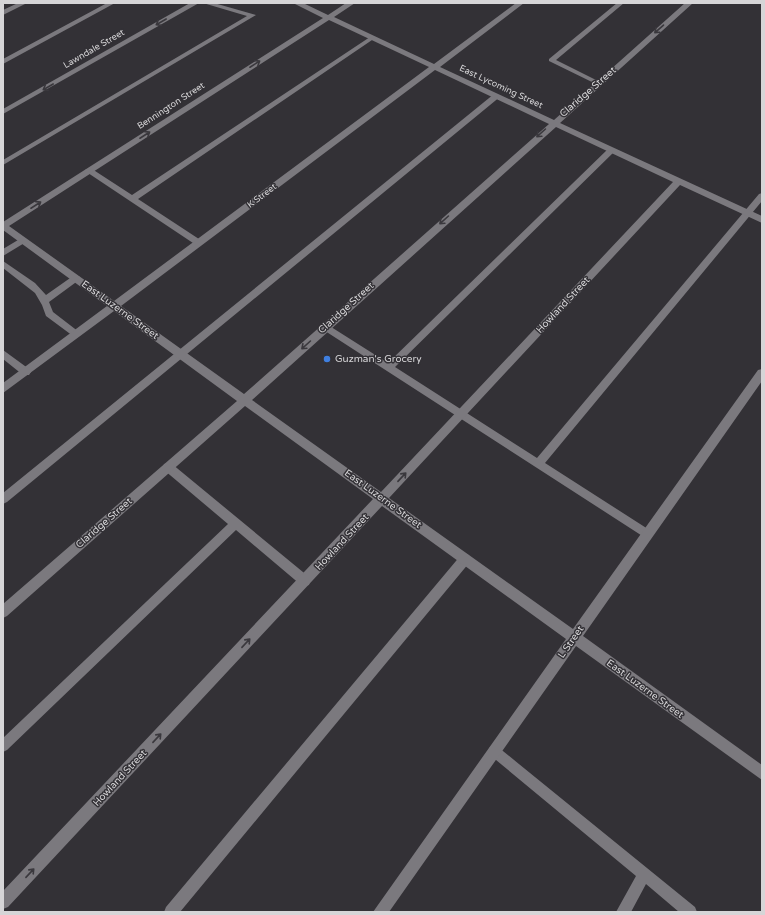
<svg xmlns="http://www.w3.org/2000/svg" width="765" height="915" font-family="'Varela Round',sans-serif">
	<rect width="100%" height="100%" fill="#333136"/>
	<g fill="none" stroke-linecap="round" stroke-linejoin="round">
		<path fill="#7b797e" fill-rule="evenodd" d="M 107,3 L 115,3 L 3,64 L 3,59 Z
			M 203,3 L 214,3 L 256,15 L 3,165 L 3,160 L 247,16 Z
			M 617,3 L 624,3 L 556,60 L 600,82 L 600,84 L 596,84 L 549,61 L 549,59 Z
			M 370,37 L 375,38 L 138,199 L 202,241 L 202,245 L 196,245 L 85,171 L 86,169 L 92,169 L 132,195 Z
			M 494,94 L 501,96 L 7,502 L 3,504 L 3,493 Z
			M 609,148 L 612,148 L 616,150 L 395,367 L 537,458 L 759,194 L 762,193 L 762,201 L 545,463 L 651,531 L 652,534 L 651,537 L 647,539 L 322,329 L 321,327 L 322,325 L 328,325 L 388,363 Z
			M 23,237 L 27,240 L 26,242 L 3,256 L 3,249 Z
			M 3,261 L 35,283 L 46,295 L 73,276 L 79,276 L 80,278 L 79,280 L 49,302 L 53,312 L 79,332 L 81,334 L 79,336 L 73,336 L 46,316 L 42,305 L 35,293 L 3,268 Z
			M 3,350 L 29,369 L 31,372 L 29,375 L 23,375 L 3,359 Z
			M 168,463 L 172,464 L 309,577 L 310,581 L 309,585 L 305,586 L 301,585 L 236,530 L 7,750 L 3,752 L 3,738 L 228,524 L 164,470 L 163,467 L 164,464 Z
			M 465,554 L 469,555 L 470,559 L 469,563 L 180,912 L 164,912 L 166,907 L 461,555 Z
			M 494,745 L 498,747 L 695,907 L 697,912 L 679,912 L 646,884 L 631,912 L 616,912 L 636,876 L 490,755 L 488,751 L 490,747 Z"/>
		<path fill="#7b797e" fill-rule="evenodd" d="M 18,3 L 27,3 L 3,15 L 3,10 Z
			M 190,3 L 199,3 L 3,114 L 3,109 Z
			M 293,3 L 303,3 L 328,15 L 346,3 L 355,3 L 334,17 L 434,64 L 516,3 L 524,3 L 440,67 L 554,120 L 685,3 L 693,3 L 560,123 L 762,216 L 762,223 L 680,185 L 389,498 L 573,629 L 758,370 L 762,369 L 762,381 L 583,636 L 762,765 L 762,780 L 576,646 L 389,912 L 373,912 L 566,639 L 382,506 L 8,907 L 3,909 L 3,891 L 373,499 L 245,406 L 7,616 L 3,618 L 3,604 L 237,401 L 114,311 L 3,393 L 3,383 L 107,306 L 3,230 L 3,222 L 323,18 ZM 329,20 L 429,67 L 114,301 L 9,226 ZM 435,70 L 549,124 L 244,394 L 121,306 ZM 556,127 L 673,182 L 381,492 L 252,400 Z"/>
	</g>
	<defs><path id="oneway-shaft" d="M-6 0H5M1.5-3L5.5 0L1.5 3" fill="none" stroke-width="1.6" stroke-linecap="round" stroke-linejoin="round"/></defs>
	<g stroke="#3a383d">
		<use href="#oneway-shaft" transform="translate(161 22) rotate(150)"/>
		<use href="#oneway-shaft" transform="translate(659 29) rotate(139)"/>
		<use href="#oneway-shaft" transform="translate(255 64) rotate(-33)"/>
		<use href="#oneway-shaft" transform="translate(48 87) rotate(150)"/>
		<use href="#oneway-shaft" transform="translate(541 133) rotate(138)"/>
		<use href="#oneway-shaft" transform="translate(145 135) rotate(-33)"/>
		<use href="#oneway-shaft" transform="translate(36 205) rotate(-33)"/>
		<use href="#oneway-shaft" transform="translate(444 220) rotate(138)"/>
		<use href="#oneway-shaft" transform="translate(306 345) rotate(138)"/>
		<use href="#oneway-shaft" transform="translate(402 477) rotate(-47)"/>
		<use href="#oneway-shaft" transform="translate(246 643) rotate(-47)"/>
		<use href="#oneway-shaft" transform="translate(157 738) rotate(-47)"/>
		<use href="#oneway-shaft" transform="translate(30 873) rotate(-47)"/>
	</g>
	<circle fill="#3f7fe0" stroke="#333136" stroke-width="1.5" cx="327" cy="359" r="4"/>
	<g text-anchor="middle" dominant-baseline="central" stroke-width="3" stroke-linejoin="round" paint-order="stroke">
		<g font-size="9" fill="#d6d5d7" stroke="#333136">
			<text transform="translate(94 49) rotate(-30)">Lawndale Street</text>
			<text transform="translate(501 87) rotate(25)">East Lycoming Street</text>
			<text transform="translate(171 106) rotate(-33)">Bennington Street</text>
			<text transform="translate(262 196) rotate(-37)">K Street</text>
		</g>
		<g font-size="10" fill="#d6d5d7" stroke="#333136">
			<text transform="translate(588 92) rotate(-41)">Claridge Street</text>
			<text transform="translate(563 305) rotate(-47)">Howland Street</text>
			<text transform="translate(346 308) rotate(-42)">Claridge Street</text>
			<text transform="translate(120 310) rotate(36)">East Luzerne Street</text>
			<text transform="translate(383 499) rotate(36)">East Luzerne Street</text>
			<text transform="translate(104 523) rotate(-41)">Claridge Street</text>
			<text transform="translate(342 542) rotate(-47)">Howland Street</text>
			<text transform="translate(571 642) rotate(-55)">L Street</text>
			<text transform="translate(645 689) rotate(36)">East Luzerne Street</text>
			<text transform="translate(120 778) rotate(-47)">Howland Street</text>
		</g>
		<g font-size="10" fill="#d6d5d7" stroke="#333136" text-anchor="start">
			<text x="335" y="359">Guzman's Grocery</text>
		</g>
	</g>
	<rect width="765" height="915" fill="none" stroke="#d6d5d7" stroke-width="8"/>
</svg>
